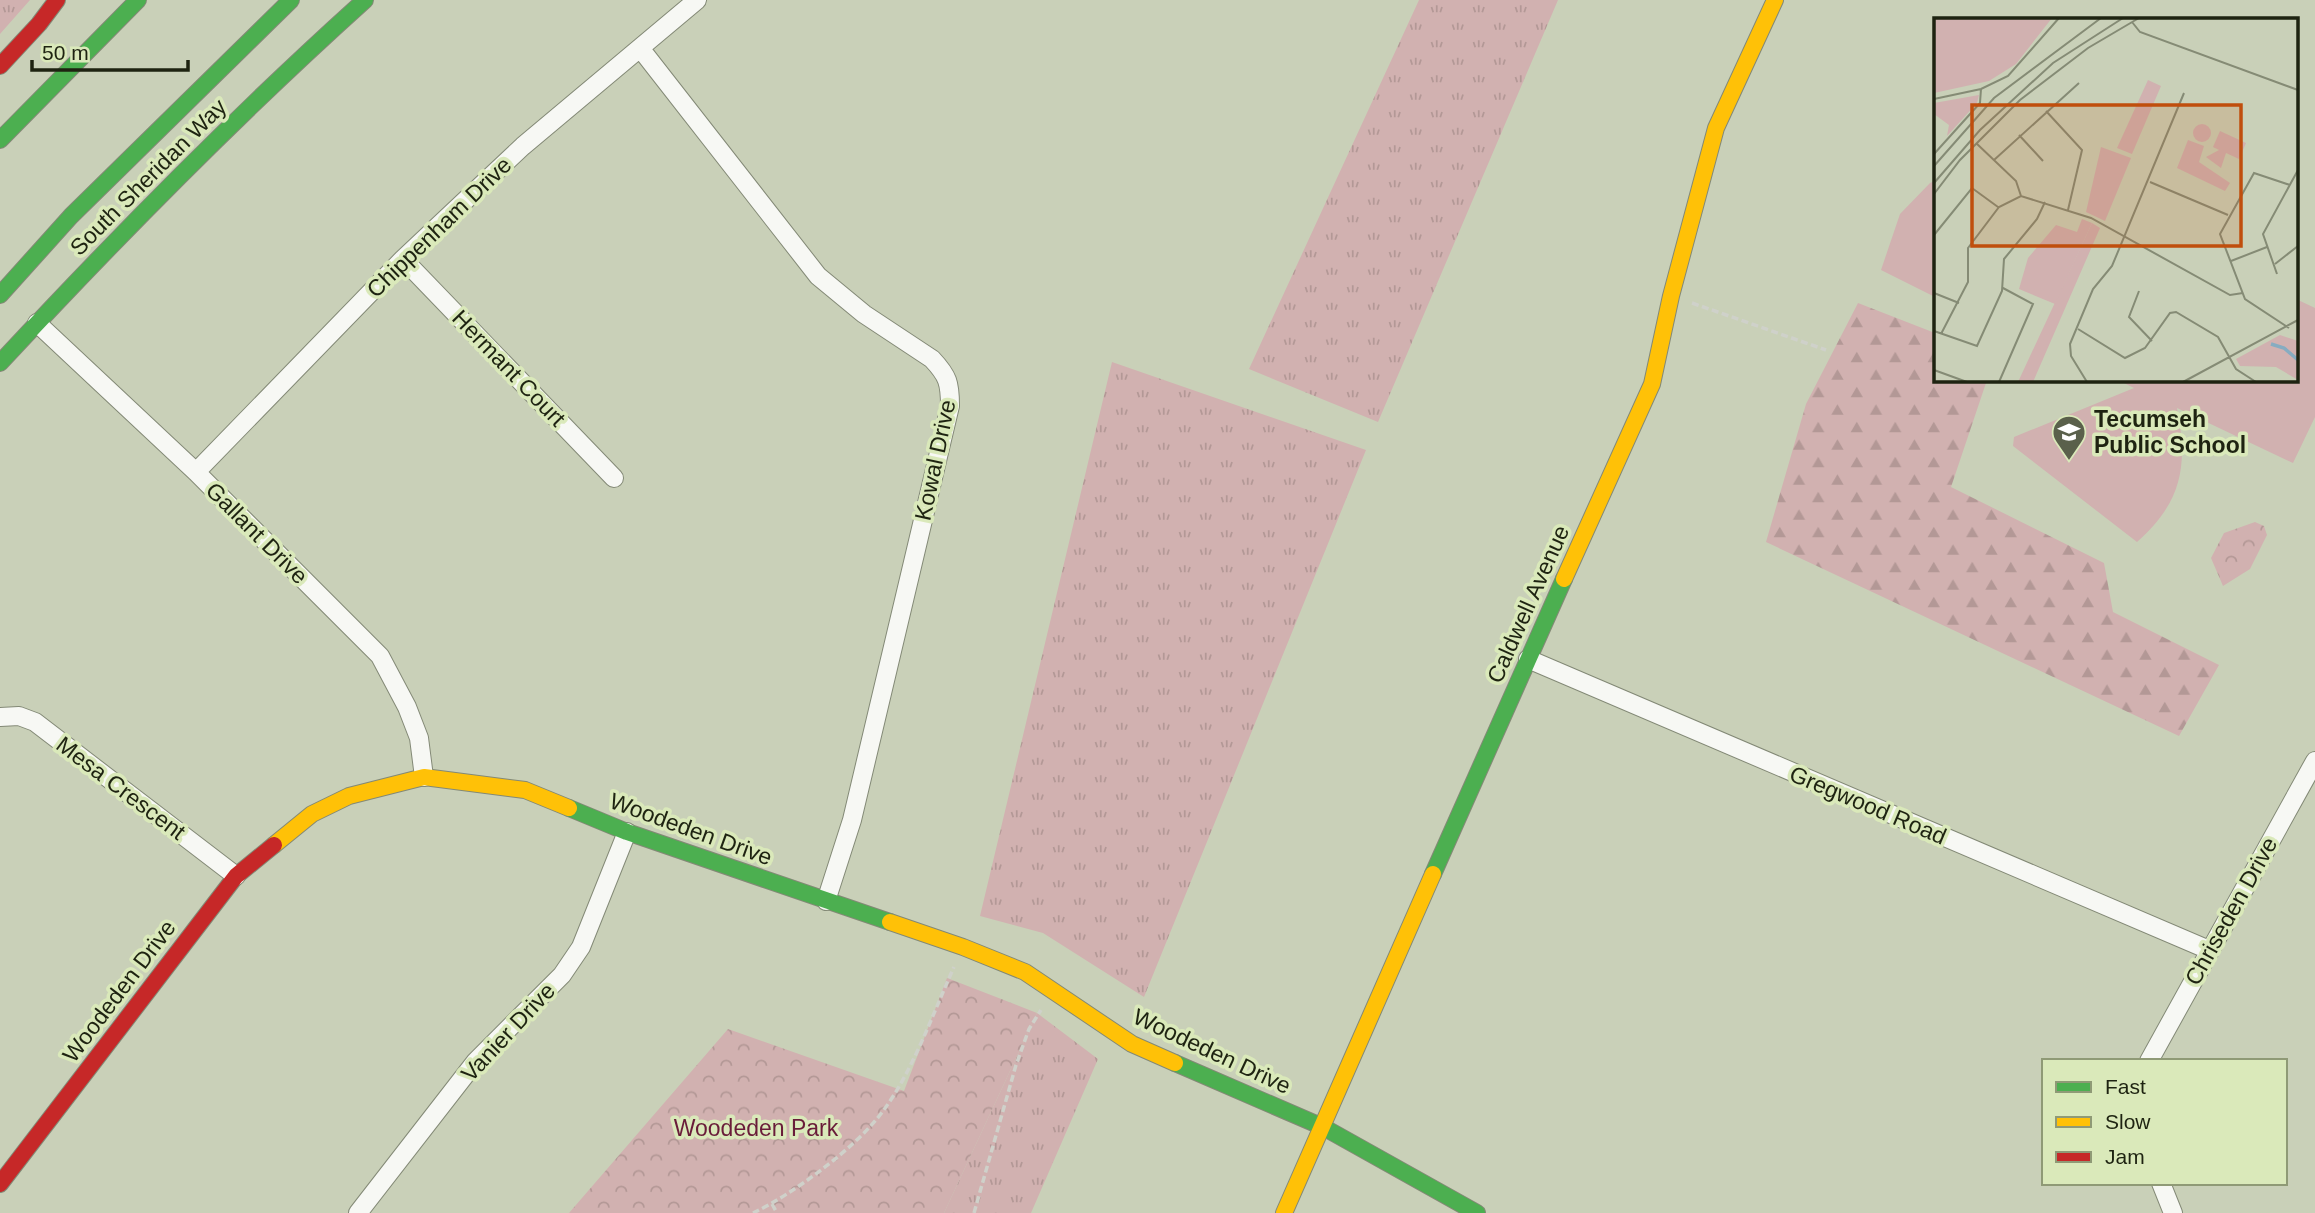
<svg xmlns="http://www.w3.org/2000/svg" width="2315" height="1213" font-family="Helvetica,sans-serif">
	<defs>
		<pattern id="grass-tufts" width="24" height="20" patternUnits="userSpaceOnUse" patternTransform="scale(1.75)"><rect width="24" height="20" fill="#d1b1b0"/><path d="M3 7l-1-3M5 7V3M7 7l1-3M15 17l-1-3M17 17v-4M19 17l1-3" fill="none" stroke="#b39896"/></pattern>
		<pattern id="forest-firs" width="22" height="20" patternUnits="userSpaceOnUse" patternTransform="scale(1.75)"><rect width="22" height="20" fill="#d1b1b0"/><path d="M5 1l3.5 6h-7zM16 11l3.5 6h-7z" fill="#b39896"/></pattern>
		<pattern id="park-crowns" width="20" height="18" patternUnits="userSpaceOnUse" patternTransform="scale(1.75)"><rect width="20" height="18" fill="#d1b1b0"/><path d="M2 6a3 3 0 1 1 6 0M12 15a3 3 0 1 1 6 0" fill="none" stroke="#b39896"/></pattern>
	</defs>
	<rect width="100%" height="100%" fill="#c9d0b8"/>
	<path fill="url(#grass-tufts)" d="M 0,0 L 30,0 L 0,34 Z
		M 1419,0 L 1558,0 L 1378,422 L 1249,369 Z
		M 1112,362 L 1366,450 L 1144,997 L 1043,933 L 980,916 Z
		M 1037,1013 L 1098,1059 L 1031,1213 L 944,1213 Z"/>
	<path fill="url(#forest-firs)" d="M 1858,303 L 1935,333 L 1935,380 L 1987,380 L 1951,487 L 2104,563 L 2113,612 L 2219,665 L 2179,736 L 1766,542 L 1806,404 Z"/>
	<path fill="url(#park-crowns)" d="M 2255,522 L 2264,526 L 2267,535 L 2250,569 L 2223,586 L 2211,558 L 2224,533 Z
		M 947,978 L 1037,1013 L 944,1213 L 569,1213 L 728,1029 L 904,1091 Z"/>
	<path fill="#d1b1b0" d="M 1935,181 L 1935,297 L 1881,270 L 1900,214 L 1930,183 Z
		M 2296,299 L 2315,308 L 2315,417 L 2293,463 L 2177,408 C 2188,465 2183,501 2137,542 L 2013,446 L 2014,437 L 2134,388 L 2118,380 L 2296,380 Z"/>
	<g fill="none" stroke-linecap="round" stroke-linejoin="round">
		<defs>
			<path id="street" d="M 640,48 L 818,276 L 864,314 L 932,359 C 948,376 950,383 950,406 L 852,820 L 826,901
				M 403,259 L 614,478
				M 37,323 L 196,472 L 380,656 L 407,707 L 419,738 L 424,777
				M 196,472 L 403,259 L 523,146 L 697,0
				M 1528,659 L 2209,950
				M 0,717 L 19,716 L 35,722 L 236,876
				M 2149,1061 L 2315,761
				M 2161,1183 L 2173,1213
				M 358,1213 L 476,1061 L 562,975 L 581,947 L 627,832"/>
			<path id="fast" d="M 0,140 L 138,0
				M 0,295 L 71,216 L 291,0
				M 0,363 C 117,237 237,115 365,0
				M 569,808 L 627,832 L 890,922
				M 1433,874 L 1564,579
				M 1175,1063 L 1323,1127 L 1477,1213"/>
			<path id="slow" d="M 1564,579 L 1652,384 L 1671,296 L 1716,128 L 1775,0
				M 274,845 L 312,814 L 349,796 L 424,777 L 525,790 L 569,808
				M 890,922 L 963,947 L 1025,972 L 1132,1044 L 1175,1063
				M 1284,1213 L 1433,874"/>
			<path id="jam" d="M 0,66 L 39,24 L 57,0
				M 0,1184 L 236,876 L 274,845"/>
		</defs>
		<use href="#street" stroke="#838976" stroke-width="20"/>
		<use href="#fast" stroke="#838976" stroke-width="18"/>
		<use href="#slow" stroke="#838976" stroke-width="18"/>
		<use href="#jam" stroke="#838976" stroke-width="18"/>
		<path stroke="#cfd1ca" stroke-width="3.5" stroke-dasharray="7 3.5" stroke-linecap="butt" d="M 1692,303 L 1826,350
			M 772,1204 L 777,1213
			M 753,1213 C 793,1194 857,1147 883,1111 C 913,1071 933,1013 954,967
			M 974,1213 L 1016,1065 L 1029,1029 L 1041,1010"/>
		<use href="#street" stroke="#f7f8f4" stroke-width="18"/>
		<use href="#fast" stroke="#4caf50" stroke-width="16"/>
		<use href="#slow" stroke="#ffc107" stroke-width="16"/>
		<use href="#jam" stroke="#c62828" stroke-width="16"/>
	</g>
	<defs>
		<symbol id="school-pin" viewBox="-11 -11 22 30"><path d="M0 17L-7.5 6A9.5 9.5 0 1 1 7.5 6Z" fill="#5a604b" stroke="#dae9ba"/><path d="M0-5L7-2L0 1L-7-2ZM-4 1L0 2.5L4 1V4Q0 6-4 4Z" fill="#fff"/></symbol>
	</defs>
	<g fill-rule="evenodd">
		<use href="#school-pin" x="2050" y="413" width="38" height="52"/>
	</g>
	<g text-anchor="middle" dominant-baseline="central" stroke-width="7" stroke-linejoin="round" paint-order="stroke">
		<g font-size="23" fill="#1e2311" stroke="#dae9ba">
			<text transform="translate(148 177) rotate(-45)">South Sheridan Way</text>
			<text transform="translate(439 227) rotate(-44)">Chippenham Drive</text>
			<text transform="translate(509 368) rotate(46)">Hermant Court</text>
			<text transform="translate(935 460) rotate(-78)">Kowal Drive</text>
			<text transform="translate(257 533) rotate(45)">Gallant Drive</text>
			<text transform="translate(1528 604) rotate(-66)">Caldwell Avenue</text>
			<text transform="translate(121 788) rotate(37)">Mesa Crescent</text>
			<text transform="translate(1868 805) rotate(23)">Gregwood Road</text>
			<text transform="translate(691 829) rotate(20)">Woodeden Drive</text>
			<text transform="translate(2231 911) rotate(-61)">Chriseden Drive</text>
			<text transform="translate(119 991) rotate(-53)">Woodeden Drive</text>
			<text transform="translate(508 1032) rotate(-47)">Vanier Drive</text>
			<text transform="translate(1212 1051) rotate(25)">Woodeden Drive</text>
		</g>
		<g font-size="23" font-weight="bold" fill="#1e2311" stroke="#dae9ba" text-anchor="start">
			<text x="2094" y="419">Tecumseh<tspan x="2094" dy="26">Public School</tspan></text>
		</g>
		<g font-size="23" fill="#691c39" stroke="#dae9ba">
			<text x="756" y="1128">Woodeden Park</text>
		</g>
	</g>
	<g transform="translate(1934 18)">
		<rect width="364" height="364" fill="#c9d0b8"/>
		<path d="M 0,0 L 118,0 L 82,46 L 55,63 L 0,75 ZM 214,62 L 227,68 L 198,136 L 183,130 ZM 45,77 L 43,85 L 13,118 L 15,107 L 0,96 L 0,85 ZM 167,129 L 197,140 L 171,203 L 152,194 ZM 158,205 L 166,210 L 99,364 L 84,364 Z" fill="#d1b1b0"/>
		<path d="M 254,122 L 270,128 L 265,144 L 296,165 L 291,173 L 243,150 ZM 346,317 L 364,323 L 364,362 L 342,349 L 306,348 L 302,341 Z" fill="#d1b1b0"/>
		<path d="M 148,201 L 158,205 L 121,286 L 85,271 L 94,240 L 122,207 L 143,214 Z" fill="#d1b1b0"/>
		<path d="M259 115a9 9 0 1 1 18 0a9 9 0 1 1-18 0ZM 286,113 L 312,125 L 305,141 L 292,135 L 287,150 L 272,139 L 285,132 L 279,129 Z" fill="#d1b1b0"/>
		<path fill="none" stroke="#86acc1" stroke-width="3.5" d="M 337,326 L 350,330 L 364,342"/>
		<path fill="none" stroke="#858b75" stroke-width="2" d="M 198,4 L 206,14 L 364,72M 0,81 L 47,71 L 74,58 L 125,0M 112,93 L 148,132 L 134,192M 85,117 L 109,143M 42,125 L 82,163 L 87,178M 0,136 L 46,85 L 47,71M 60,142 L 145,65M 0,148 L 60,80 L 167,0M 216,164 L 294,197M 0,165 L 46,112 L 119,45 L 189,0M 0,176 L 26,142 L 86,82 L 154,30 L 205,0M 0,217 L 38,170 L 64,189M 297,243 L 333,229M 341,246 L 364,228M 343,256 L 329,216 L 364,152M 205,273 L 195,299 L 218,323M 0,275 L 25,285M 355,310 L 311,281 L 286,216 L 320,155 L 356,167M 144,311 L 191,340 L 211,330 L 236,295 L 242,294 L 284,319 L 302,351 L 322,364M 0,313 L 43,328 L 68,273 L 70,241 L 103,201 L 111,184M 7,316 L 34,264 L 34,230 L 65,189 L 87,178 L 157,200 L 296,277 L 309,275M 0,352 L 33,364M 65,364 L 99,286 L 69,270M 153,364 L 137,338 L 136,326 L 159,271 L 178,248 L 250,75M 249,364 L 364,302"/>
		<path fill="#c04e0d" fill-opacity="0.15" stroke="#c04e0d" stroke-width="3.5" d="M 38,87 L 307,87 L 307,228 L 38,228 Z"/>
		<rect width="364" height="364" fill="none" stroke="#1e2311" stroke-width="3.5"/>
	</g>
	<rect x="2042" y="1059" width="245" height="126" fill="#dae9ba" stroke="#8f9a76" stroke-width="2"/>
	<rect x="2056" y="1082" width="35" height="10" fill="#4caf50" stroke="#8f9a76" stroke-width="2"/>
	<text x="2105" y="1094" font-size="21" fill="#1e2311">Fast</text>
	<rect x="2056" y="1117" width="35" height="10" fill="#ffc107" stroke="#8f9a76" stroke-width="2"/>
	<text x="2105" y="1129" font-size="21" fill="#1e2311">Slow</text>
	<rect x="2056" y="1152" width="35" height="10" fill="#c62828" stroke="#8f9a76" stroke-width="2"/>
	<text x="2105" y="1164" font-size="21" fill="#1e2311">Jam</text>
	<path d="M32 60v10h156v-10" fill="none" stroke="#1e2311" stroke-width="3.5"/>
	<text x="42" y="60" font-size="21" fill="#1e2311" stroke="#dae9ba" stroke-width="5" paint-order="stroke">50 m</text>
</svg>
